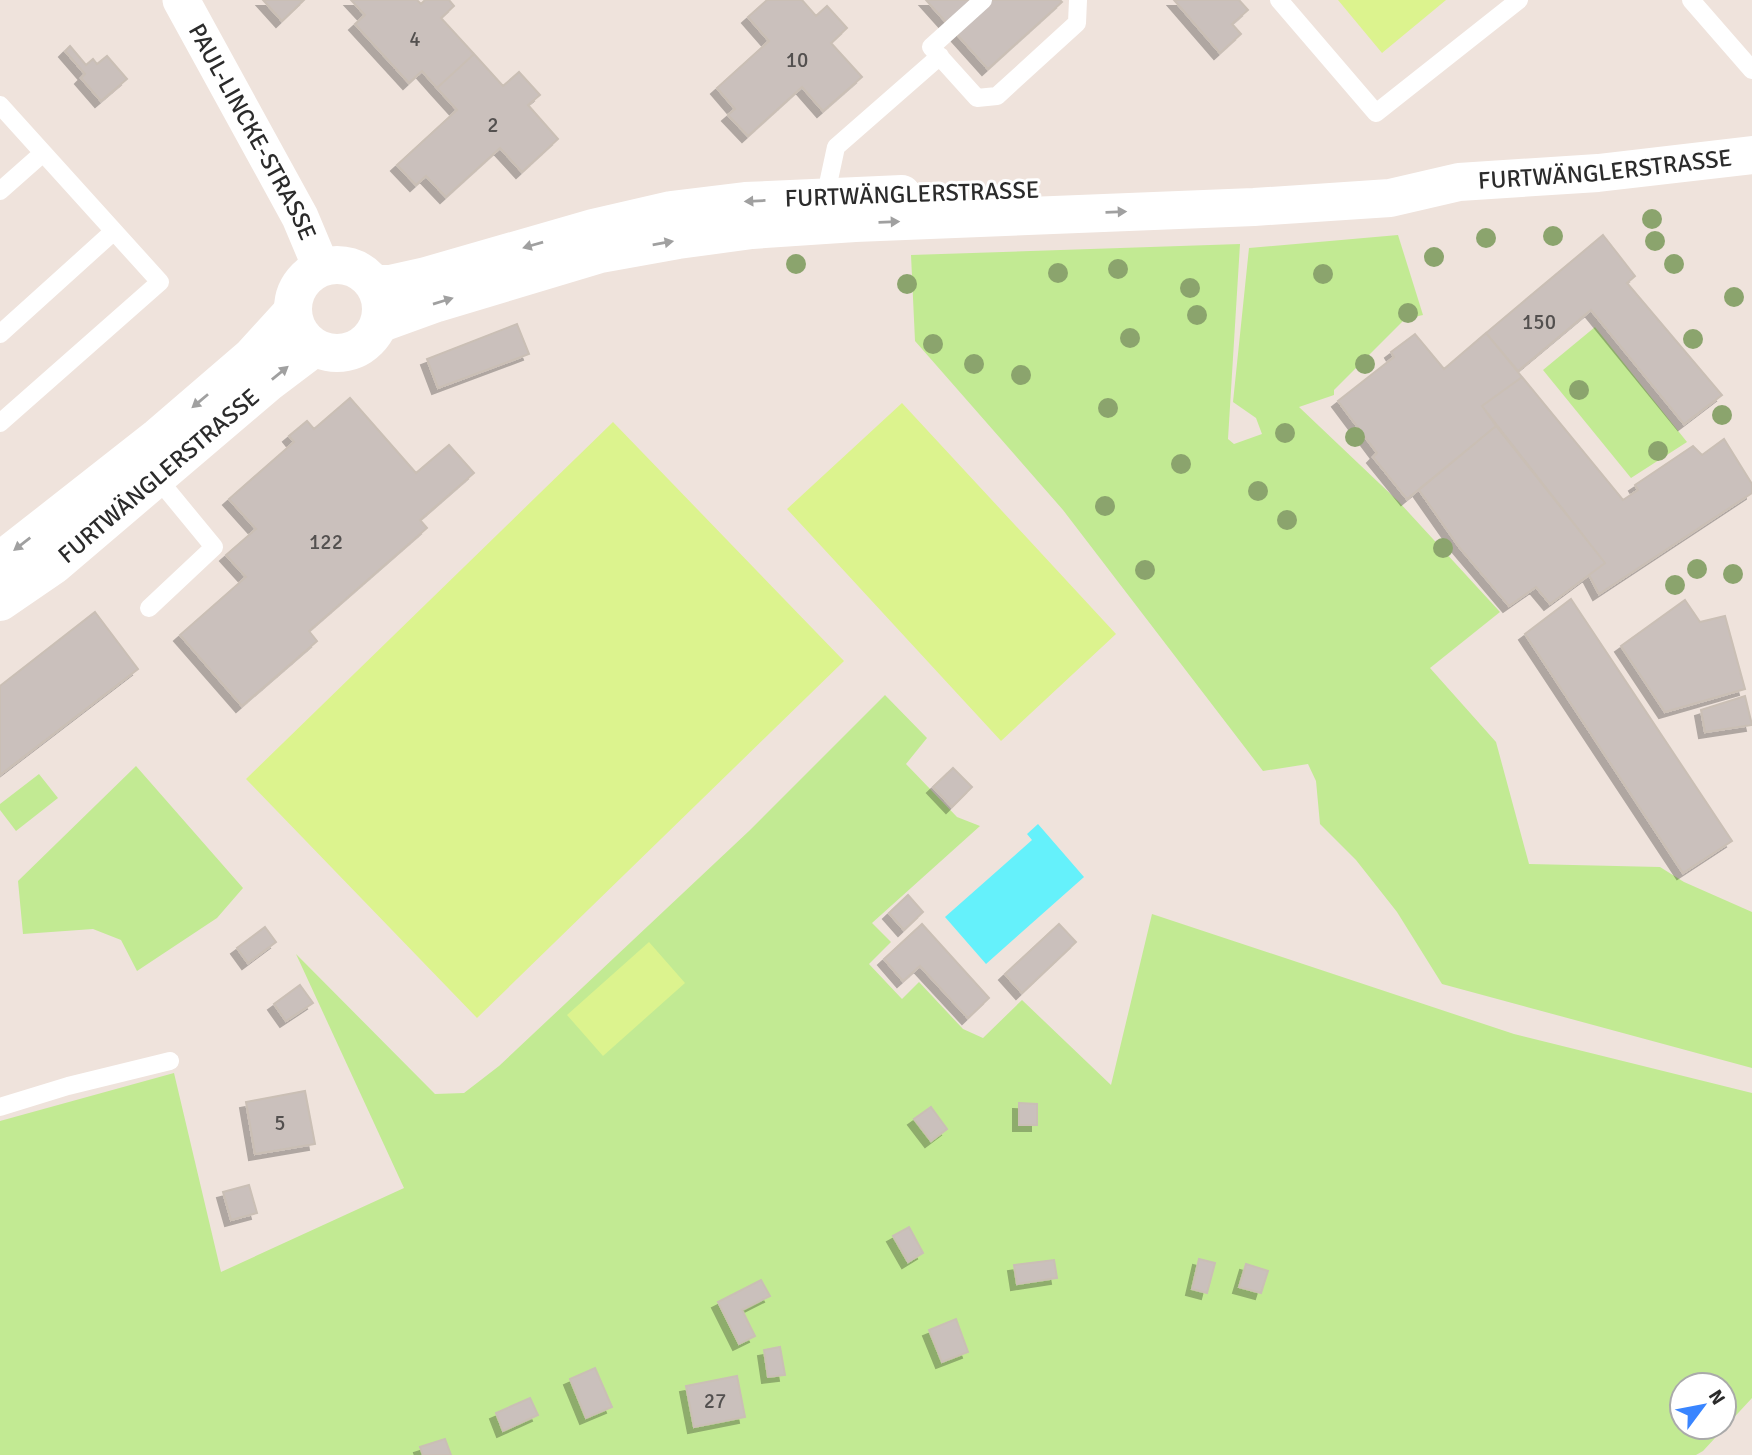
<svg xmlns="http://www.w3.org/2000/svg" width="1752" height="1455" font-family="Signika,sans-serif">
	<defs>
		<filter id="shadow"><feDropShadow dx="-6" dy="6" stdDeviation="0" flood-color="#0004"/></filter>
	</defs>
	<rect width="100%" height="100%" fill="#efe3dc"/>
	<path fill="#c2ea93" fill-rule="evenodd" d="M 1398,235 L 1423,315 L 1405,319 L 1334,390 L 1334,395 L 1299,407 L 1399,502 L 1500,612 L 1430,668 L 1496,742 L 1529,864 L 1660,867 L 1684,882 L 1752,912 L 1752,1068 L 1442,984 L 1397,912 L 1356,860 L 1320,824 L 1316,781 L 1308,764 L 1263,771 L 1063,510 L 915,341 L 911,255 L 1240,244 L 1228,439 L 1234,444 L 1262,434 L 1256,418 L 1233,402 L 1249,248 Z
		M 1595,327 L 1687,442 L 1631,478 L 1543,370 Z
		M 885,695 L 927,738 L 906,764 L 957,817 L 980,826 L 872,923 L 891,942 L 869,964 L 902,999 L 919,982 L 963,1029 L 983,1038 L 1022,1000 L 1111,1085 L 1152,914 L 1514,1034 L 1752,1093 L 1752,1398 L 1703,1451 L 1696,1455 L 0,1455 L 0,1121 L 174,1073 L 221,1272 L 404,1188 L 296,954 L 435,1094 L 464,1093 L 499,1066 L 749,831 ZM 1682,1385 L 1724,1385 L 1724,1427 L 1682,1427 Z
		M 136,766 L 243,888 L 217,918 L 137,971 L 121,940 L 93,929 L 23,934 L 18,881 Z
		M 39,774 L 58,798 L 16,831 L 0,810 L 0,804 Z"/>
	<path fill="#dcf38e" d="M 1338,0 L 1446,0 L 1382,53 Z
		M 902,403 L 1116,634 L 1001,741 L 787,509 Z
		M 613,422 L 844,661 L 477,1018 L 246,779 Z
		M 649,942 L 685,983 L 603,1056 L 567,1015 Z"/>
	<path fill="#65f1fb" d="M 1038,824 L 1084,877 L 986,964 L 945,917 L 1032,840 L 1027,834 Z"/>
	<path fill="#cac0bc" stroke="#cabfb5" stroke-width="2" filter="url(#shadow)" d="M 263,0 L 304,0 L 282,21 Z
		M 351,0 L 417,0 L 421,4 L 425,0 L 449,0 L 454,6 L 441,18 L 474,54 L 437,88 L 422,71 L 409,83 L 355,24 L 365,15 Z
		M 767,0 L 802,0 L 816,16 L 827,6 L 847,28 L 831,43 L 862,77 L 823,111 L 802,87 L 748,136 L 728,115 L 735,109 L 717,88 L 769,41 L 748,17 Z
		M 926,0 L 1060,0 L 1062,2 L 988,69 Z
		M 1174,0 L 1239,0 L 1248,10 L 1232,24 L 1241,34 L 1220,53 Z
		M 70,46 L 86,65 L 93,59 L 97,64 L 107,56 L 127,79 L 101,101 L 81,78 L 85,74 L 65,51 Z
		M 474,54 L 503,86 L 519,72 L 540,95 L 528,105 L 558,139 L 522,172 L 500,148 L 446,197 L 426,176 L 416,185 L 397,165 L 457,110 L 437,88 Z
		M 1603,235 L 1635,276 L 1627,283 L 1722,395 L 1684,424 L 1591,310 L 1518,371 L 1486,333 Z
		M 517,324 L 529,354 L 438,388 L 427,359 Z
		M 1486,333 L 1522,377 L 1482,406 L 1496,426 L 1407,499 L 1373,457 L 1377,453 L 1338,401 L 1394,357 L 1391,352 L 1415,334 L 1444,369 Z
		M 1522,377 L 1623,500 L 1638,490 L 1635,485 L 1693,446 L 1702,455 L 1724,439 L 1752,484 L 1752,493 L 1599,594 L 1589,575 L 1605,563 L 1482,406 Z
		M 350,398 L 416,473 L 449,445 L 474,473 L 420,520 L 427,528 L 309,631 L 317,641 L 242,706 L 180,635 L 246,577 L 226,555 L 256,529 L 229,499 L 294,442 L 289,436 L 307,421 L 314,429 Z
		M 1496,426 L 1605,563 L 1550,604 L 1536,587 L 1509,606 L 1459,547 L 1419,490 Z
		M 1571,599 L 1732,841 L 1683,873 L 1525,634 Z
		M 1685,600 L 1700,622 L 1725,616 L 1745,689 L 1665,712 L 1621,646 Z
		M 95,612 L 138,669 L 0,775 L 0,686 Z
		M 1745,696 L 1752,725 L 1705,732 L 1701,710 Z
		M 953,768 L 972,787 L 952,807 L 933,787 Z
		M 908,895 L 923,912 L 904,930 L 889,913 Z
		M 922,924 L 989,998 L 968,1018 L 920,966 L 903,981 L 884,959 Z
		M 1059,924 L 1076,942 L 1022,993 L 1005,974 Z
		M 265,927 L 276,942 L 248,963 L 237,948 Z
		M 300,985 L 313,1003 L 286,1021 L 274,1004 Z
		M 305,1091 L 315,1144 L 255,1154 L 246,1102 Z
		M 1019,1103 L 1037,1104 L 1037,1125 L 1019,1125 Z
		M 931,1107 L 947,1129 L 931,1141 L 914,1119 Z
		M 249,1185 L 257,1213 L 231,1220 L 223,1192 Z
		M 909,1227 L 923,1253 L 908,1262 L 893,1236 Z
		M 1199,1259 L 1215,1263 L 1207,1293 L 1192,1289 Z
		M 1054,1260 L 1057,1278 L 1017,1284 L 1014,1265 Z
		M 1246,1264 L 1268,1271 L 1261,1293 L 1239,1287 Z
		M 761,1280 L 770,1296 L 742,1310 L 755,1336 L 739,1344 L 718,1302 Z
		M 956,1319 L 968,1352 L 942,1362 L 929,1330 Z
		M 780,1347 L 785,1375 L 768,1377 L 764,1350 Z
		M 595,1368 L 612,1407 L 586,1418 L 570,1379 Z
		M 737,1376 L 745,1417 L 694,1427 L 686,1386 Z
		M 530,1398 L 538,1415 L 503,1431 L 496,1413 Z
		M 445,1439 L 451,1455 L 423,1455 L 420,1447 Z"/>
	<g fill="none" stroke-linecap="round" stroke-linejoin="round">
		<path stroke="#fff" stroke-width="18" d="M 983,0 L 931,47 L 977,98 L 997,96 L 1077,23 L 1078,0
			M 1279,0 L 1376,113 L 1519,0
			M 1691,0 L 1752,70
			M 0,105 L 160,282 L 0,423
			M 0,191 L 43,153
			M 825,198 L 836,147 L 940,56
			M 0,334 L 114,231
			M 149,608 L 214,547 L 158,479
			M 0,1107 L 68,1086 L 170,1061"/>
		<path stroke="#fff" stroke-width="37" id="s1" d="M 181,0 L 300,217 L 321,267"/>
		<g stroke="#fff" stroke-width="38">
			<circle cx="337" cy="309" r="44"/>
			<path d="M 374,284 L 390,284 L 426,276 L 593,228 L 671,210 L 745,201 L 902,194"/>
			<path id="s2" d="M 379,324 L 437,303 L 600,254 L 678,240 L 752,230 L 855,223 L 1254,207 L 1390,198 L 1459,182 L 1598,173 L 1752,155"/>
			<path d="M 0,561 L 158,437 L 251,357 L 292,312"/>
			<path id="s3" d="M 0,602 L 54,565 L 269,382 L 314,348"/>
		</g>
	</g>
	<g fill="#8ba46d">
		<circle cx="1652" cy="219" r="10"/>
		<circle cx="1553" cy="236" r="10"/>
		<circle cx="1486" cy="238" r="10"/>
		<circle cx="1655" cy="241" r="10"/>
		<circle cx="1434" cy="257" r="10"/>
		<circle cx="796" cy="264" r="10"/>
		<circle cx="1674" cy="264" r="10"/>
		<circle cx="1118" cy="269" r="10"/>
		<circle cx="1058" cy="273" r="10"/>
		<circle cx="1323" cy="274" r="10"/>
		<circle cx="907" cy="284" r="10"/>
		<circle cx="1190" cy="288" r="10"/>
		<circle cx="1734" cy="297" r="10"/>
		<circle cx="1408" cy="313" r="10"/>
		<circle cx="1197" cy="315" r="10"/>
		<circle cx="1130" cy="338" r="10"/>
		<circle cx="1693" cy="339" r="10"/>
		<circle cx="933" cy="344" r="10"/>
		<circle cx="974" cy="364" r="10"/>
		<circle cx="1365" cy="364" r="10"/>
		<circle cx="1021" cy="375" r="10"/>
		<circle cx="1579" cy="390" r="10"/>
		<circle cx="1108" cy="408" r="10"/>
		<circle cx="1722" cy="415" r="10"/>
		<circle cx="1285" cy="433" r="10"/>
		<circle cx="1355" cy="437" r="10"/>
		<circle cx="1658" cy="451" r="10"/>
		<circle cx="1181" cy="464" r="10"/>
		<circle cx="1258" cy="491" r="10"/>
		<circle cx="1105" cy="506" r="10"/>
		<circle cx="1287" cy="520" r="10"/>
		<circle cx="1443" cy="548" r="10"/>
		<circle cx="1697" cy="569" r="10"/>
		<circle cx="1145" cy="570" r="10"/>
		<circle cx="1733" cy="574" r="10"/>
		<circle cx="1675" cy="585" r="10"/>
	</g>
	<defs><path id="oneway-solid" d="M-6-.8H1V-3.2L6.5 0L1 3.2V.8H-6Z" transform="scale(1.75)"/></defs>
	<g fill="#a0a0a0">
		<use href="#oneway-solid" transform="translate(755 201) rotate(177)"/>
		<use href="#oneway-solid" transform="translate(1116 212) rotate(-2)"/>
		<use href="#oneway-solid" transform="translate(889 222) rotate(-2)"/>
		<use href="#oneway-solid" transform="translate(663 243) rotate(-10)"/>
		<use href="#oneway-solid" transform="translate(533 245) rotate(164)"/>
		<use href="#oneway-solid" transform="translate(443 301) rotate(-17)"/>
		<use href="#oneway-solid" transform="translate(280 373) rotate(-39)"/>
		<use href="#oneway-solid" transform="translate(200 401) rotate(140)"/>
		<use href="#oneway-solid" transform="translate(22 544) rotate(142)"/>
	</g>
	<g text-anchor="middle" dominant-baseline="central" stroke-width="6" stroke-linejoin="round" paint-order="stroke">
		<g font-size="21" fill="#53504f">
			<text x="415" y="39">4</text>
			<text x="797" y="60">10</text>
			<text x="493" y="125">2</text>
			<text x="1539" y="322">150</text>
			<text x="326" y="542">122</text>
			<text x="280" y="1123">5</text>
			<text x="715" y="1401">27</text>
		</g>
		<g font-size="24" fill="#2b2b2b" stroke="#fff">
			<text stroke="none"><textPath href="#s1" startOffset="150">PAUL-LINCKE-STRASSE</textPath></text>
			<text stroke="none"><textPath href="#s2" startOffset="1242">FURTWÄNGLERSTRASSE</textPath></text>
			<text transform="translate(912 194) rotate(-2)">FURTWÄNGLERSTRASSE</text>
			<text stroke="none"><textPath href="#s3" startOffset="203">FURTWÄNGLERSTRASSE</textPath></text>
		</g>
	</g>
	<g transform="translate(1703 1406) rotate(58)"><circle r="33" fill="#ffffff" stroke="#aaaaaa" stroke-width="2"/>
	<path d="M0-5L12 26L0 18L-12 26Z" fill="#3985ff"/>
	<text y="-10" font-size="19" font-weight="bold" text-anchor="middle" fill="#2b2b2b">N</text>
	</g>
</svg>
